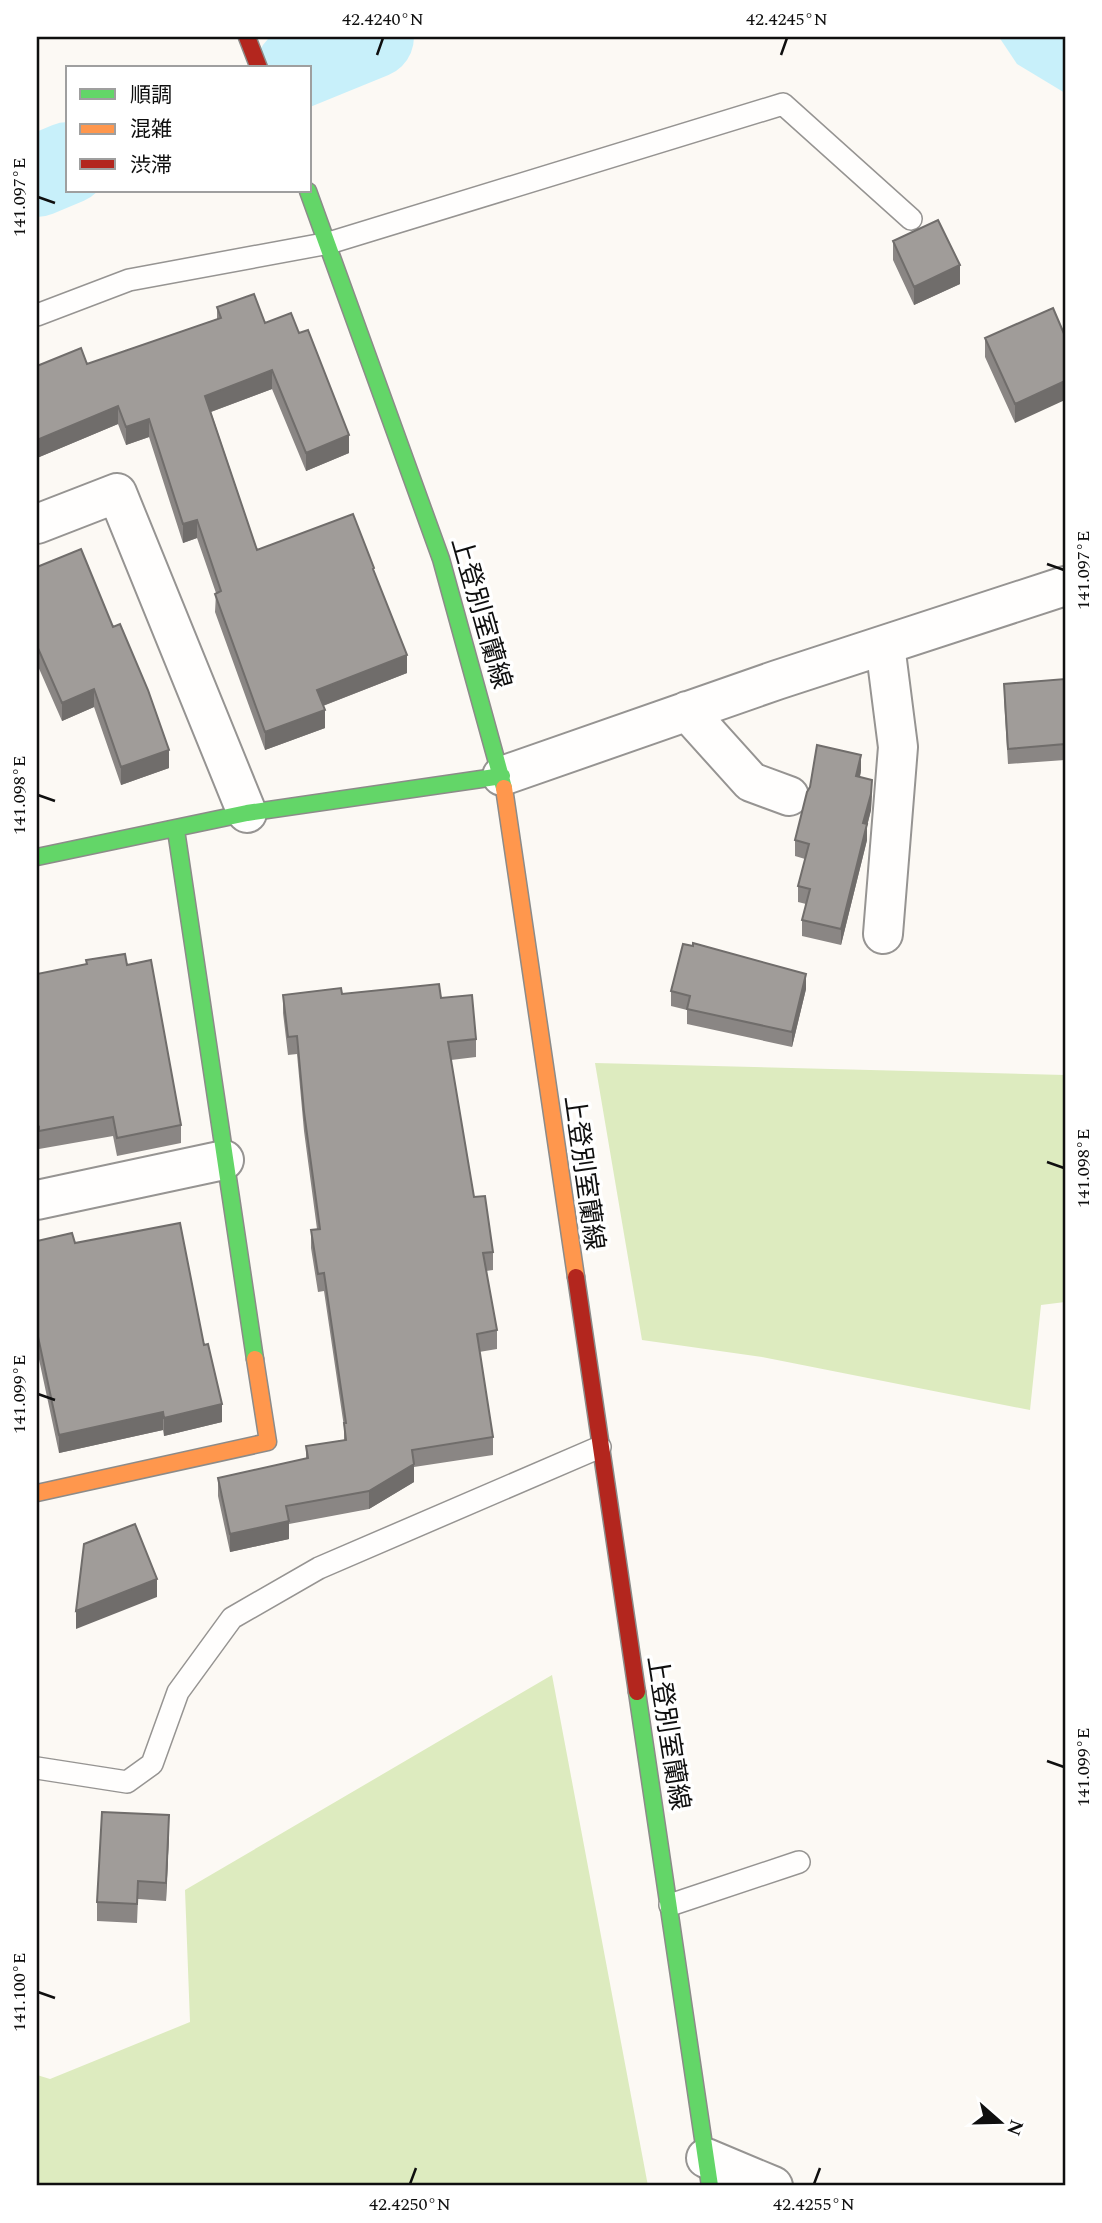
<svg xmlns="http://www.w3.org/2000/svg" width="1102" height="2223" font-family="Spectral,'Noto Sans JP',serif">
	<rect width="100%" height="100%" fill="#fcf9f4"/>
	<path fill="#ddebbf" d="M 595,1063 L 1065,1075 L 1065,1302 L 1041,1305 L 1030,1410 L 762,1357 L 642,1340 Z
		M 552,1675 L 648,2186 L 37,2186 L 37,2075 L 50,2079 L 190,2022 L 185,1890 Z"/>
	<path fill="#c8f0fa" d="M 999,37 L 1065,37 L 1065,93 L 1017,64 Z"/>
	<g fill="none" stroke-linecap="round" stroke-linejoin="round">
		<path stroke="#c8f0fa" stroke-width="82" d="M 297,68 L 373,37
			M 37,176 L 68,163"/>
		<defs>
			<path id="lane" d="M 37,315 L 129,280 L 329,243 L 783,104 L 911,219
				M 37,1768 L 127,1782 L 152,1764 L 178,1692 L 232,1618 L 319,1568 L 600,1447
				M 670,1905 L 799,1862"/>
			<path id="street" d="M 37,524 L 117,493 L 247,813
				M 687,711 L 751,782 L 789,796
				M 502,776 L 777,680 L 1065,586
				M 883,934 L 898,747 L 885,645
				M 37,1200 L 224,1160
				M 706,2158 L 773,2186"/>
			<path id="fast" d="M 308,191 L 441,559 L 504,788
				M 176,830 L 255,1359
				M 37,857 L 247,813 L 502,776
				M 637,1692 L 710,2186"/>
			<path id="slow" d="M 504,788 L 576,1277
				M 37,1493 L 268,1442 L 255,1359"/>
			<path id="jam" d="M 247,37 L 259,68
				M 576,1277 L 637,1692"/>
		</defs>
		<use href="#lane" stroke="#969492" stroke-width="24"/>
		<use href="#street" stroke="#969492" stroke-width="42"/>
		<use href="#fast" stroke="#8c8b89" stroke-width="19"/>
		<use href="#slow" stroke="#8c8b89" stroke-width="19"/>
		<use href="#jam" stroke="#8c8b89" stroke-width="19"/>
		<use href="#lane" stroke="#fffefd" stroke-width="21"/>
		<use href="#street" stroke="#fffefd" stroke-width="38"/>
		<use href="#fast" stroke="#63d668" stroke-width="16"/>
		<use href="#slow" stroke="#ff974d" stroke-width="16"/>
		<use href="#jam" stroke="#b3261e" stroke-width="16"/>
	</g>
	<path fill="#8a8684" d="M 893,241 L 960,284 L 914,305 L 893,260 Z
		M 217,307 L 265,323 L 349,453 L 306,471 L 272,389 L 211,412 L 257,550 L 374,572 L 407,673 L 323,706 L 325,728 L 265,750 L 215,612 L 216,593 L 197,538 L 183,543 L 149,437 L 126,445 L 118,424 L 37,458 L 37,366 L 87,364 L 217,319 Z
		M 1053,308 L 1015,423 L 985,357 L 985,338 Z
		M 37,567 L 169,768 L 121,785 L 94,707 L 62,721 L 37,664 Z
		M 1065,679 L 1065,760 L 1008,764 L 1004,699 L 1004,684 Z
		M 861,771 L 860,777 L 872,796 L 871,810 L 867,826 L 867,840 L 841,945 L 802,936 L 802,920 L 806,904 L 798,902 L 798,886 L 805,859 L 795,856 L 795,840 Z
		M 86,960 L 127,965 L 181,1125 L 181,1143 L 117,1156 L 113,1136 L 39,1149 L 39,1146 L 37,1146 L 37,974 L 86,964 Z
		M 806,989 L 792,1047 L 687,1024 L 687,1010 L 671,1006 L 671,991 Z
		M 342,994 L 441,998 L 476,1039 L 476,1057 L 451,1060 L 474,1197 L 493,1252 L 493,1270 L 486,1271 L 497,1330 L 497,1349 L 479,1352 L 493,1437 L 493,1455 L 414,1467 L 414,1482 L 369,1509 L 289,1524 L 289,1539 L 230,1552 L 218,1496 L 218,1478 L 306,1459 L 306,1446 L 344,1440 L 344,1427 L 324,1291 L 318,1292 L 311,1248 L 311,1230 L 317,1229 L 304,1131 L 297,1054 L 288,1055 L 283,1013 L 283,995 Z
		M 37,1241 L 75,1243 L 204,1345 L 222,1422 L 164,1436 L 163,1430 L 59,1453 L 37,1350 Z
		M 169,1833 L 166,1901 L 138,1899 L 137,1923 L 97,1921 L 97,1902 Z"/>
	<path fill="#706d6b" d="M 960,265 L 960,284 L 914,305 L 914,287 Z
		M 272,370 L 272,389 L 205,414 L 205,396 Z
		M 1065,381 L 1065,400 L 1015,423 L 1015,404 Z
		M 118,406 L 118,424 L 37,458 L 37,440 Z
		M 149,419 L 149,437 L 126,445 L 126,427 Z
		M 349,435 L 349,453 L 306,471 L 306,453 Z
		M 197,520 L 197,538 L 183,543 L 183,524 Z
		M 407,655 L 407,673 L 317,708 L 317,690 Z
		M 94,689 L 94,707 L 62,721 L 62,703 Z
		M 325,710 L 325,728 L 265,750 L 265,732 Z
		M 169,750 L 169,768 L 121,785 L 121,767 Z
		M 861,755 L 861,771 L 856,792 L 856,776 Z
		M 872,780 L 871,810 L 867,826 L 867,840 L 841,945 L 841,929 Z
		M 806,974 L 806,989 L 792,1047 L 792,1032 Z
		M 222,1404 L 222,1422 L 164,1436 L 164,1418 Z
		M 163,1412 L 163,1430 L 59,1453 L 59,1435 Z
		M 414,1464 L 414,1482 L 369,1509 L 369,1491 Z
		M 289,1521 L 289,1539 L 230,1552 L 230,1534 Z
		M 157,1579 L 157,1597 L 76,1629 L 76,1611 Z
		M 169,1815 L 169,1833 L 166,1901 L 166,1883 Z"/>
	<path fill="#a09c99" stroke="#706d6b" stroke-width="2" d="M 938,220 L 960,265 L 914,287 L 893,241 Z
		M 254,294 L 265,323 L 291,313 L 299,333 L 308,330 L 349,435 L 306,453 L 272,370 L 205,396 L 257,550 L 353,514 L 374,568 L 373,569 L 407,655 L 317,690 L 325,710 L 265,732 L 215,594 L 221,591 L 197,520 L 183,524 L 149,419 L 126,427 L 118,406 L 37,440 L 37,366 L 81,348 L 87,364 L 221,318 L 217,307 Z
		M 1053,308 L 1065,336 L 1065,381 L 1015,404 L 985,338 Z
		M 81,549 L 113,627 L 120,624 L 148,690 L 169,750 L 121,767 L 94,689 L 62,703 L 37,646 L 37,567 Z
		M 1065,679 L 1065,744 L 1008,749 L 1004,684 Z
		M 817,745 L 861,755 L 856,776 L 872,780 L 871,794 L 863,823 L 867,824 L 841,929 L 802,920 L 810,889 L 798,886 L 809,844 L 795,840 L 807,792 L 810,787 Z
		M 693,943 L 806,974 L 792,1032 L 687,1009 L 690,996 L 671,991 L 683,944 L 693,946 Z
		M 125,954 L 127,965 L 151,960 L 181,1125 L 117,1138 L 113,1117 L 39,1131 L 39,1127 L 37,1128 L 37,974 L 87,964 L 86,960 Z
		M 439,984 L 441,998 L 472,995 L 476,1039 L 448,1042 L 474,1197 L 485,1196 L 493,1252 L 483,1253 L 497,1330 L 477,1334 L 493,1437 L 412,1450 L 414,1464 L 369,1491 L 286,1506 L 289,1521 L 230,1534 L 218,1478 L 308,1458 L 306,1446 L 346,1440 L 344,1423 L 346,1423 L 324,1273 L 318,1274 L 311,1230 L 320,1229 L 304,1112 L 297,1036 L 288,1037 L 283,995 L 341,988 L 342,994 Z
		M 180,1223 L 204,1345 L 208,1344 L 222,1404 L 164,1418 L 163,1412 L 59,1435 L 37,1332 L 37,1241 L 72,1233 L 75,1243 Z
		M 135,1524 L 157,1579 L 76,1611 L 84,1544 Z
		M 102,1812 L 169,1815 L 166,1883 L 138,1881 L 137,1904 L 97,1902 Z"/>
	<path fill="none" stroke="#0f0f0f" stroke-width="2.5" d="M 377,55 L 383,38M 781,55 L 787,38M 38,197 L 55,203M 1047,564 L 1064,570M 38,795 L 55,801M 1047,1162 L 1064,1168M 38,1394 L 55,1400M 1047,1761 L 1064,1767M 38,1992 L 55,1998M 410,2184 L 416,2168M 814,2184 L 820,2168"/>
	<g text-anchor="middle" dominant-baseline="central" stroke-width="7" stroke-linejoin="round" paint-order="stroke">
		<g font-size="26" fill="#0f0f0f" stroke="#fff">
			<text transform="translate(481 613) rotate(74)">上登別室蘭線</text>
			<text transform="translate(584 1173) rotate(82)">上登別室蘭線</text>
			<text transform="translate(668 1733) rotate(81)">上登別室蘭線</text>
		</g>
	</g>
	<rect width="1102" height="2223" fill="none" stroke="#ffffff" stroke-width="77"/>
	<rect x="66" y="66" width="245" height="126" fill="#ffffff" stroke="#9f9f9f" stroke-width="2"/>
	<rect x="80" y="89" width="35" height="10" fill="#63d668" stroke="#9f9f9f" stroke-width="2"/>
	<text x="130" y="102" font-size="21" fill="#0f0f0f">順調</text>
	<rect x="80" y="124" width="35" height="10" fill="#ff974d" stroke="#9f9f9f" stroke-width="2"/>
	<text x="130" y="136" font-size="21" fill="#0f0f0f">混雑</text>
	<rect x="80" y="159" width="35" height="10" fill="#b3261e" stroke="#9f9f9f" stroke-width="2"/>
	<text x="130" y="172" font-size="21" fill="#0f0f0f">渋滞</text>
	<g transform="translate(1000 2122) rotate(110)" stroke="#ffffff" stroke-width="5" paint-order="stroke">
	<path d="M0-5L12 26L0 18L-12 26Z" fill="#0f0f0f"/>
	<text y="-10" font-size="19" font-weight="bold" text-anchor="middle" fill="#0f0f0f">N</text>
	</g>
	<rect x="38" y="38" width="1026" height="2146" fill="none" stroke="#0f0f0f" stroke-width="2.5"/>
	<g font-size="18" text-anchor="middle" fill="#0f0f0f">
		<text x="383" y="25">42.4240°N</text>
		<text x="787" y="25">42.4245°N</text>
		<text transform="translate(19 197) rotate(-90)" y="6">141.097°E</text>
		<text transform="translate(1083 570) rotate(-90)" y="6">141.097°E</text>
		<text transform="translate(19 795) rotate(-90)" y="6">141.098°E</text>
		<text transform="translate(1083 1168) rotate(-90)" y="6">141.098°E</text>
		<text transform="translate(19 1394) rotate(-90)" y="6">141.099°E</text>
		<text transform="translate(1083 1767) rotate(-90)" y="6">141.099°E</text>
		<text transform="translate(19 1992) rotate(-90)" y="6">141.100°E</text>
		<text x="410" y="2210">42.4250°N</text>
		<text x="814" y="2210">42.4255°N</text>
	</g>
</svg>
